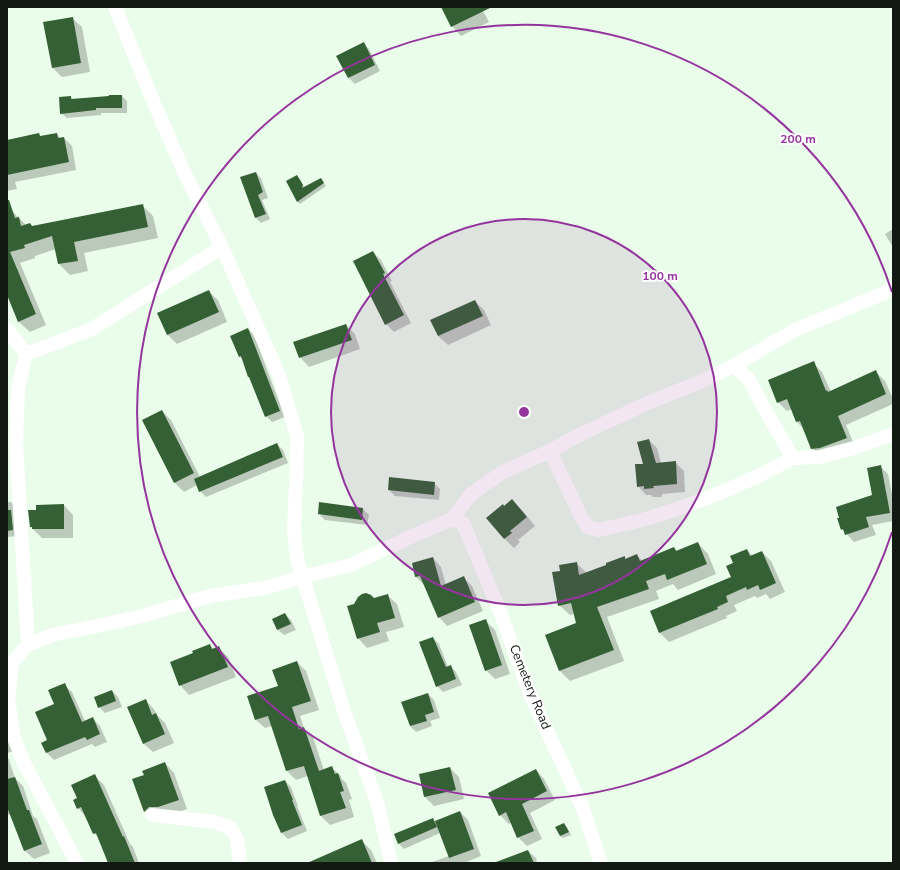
<svg xmlns="http://www.w3.org/2000/svg" width="900" height="870" font-family="'Nunito Sans',sans-serif">
	<rect width="100%" height="100%" fill="#eafcea"/>
	<path fill="#0003" d="M 442,7 L 481,7 L 489,22 L 461,36 L 452,26 Z
		M 72,18 L 82,27 L 90,72 L 62,77 L 53,68 Z
		M 363,43 L 369,49 L 380,71 L 355,84 L 349,78 L 337,56 Z
		M 122,96 L 127,101 L 127,113 L 101,113 L 101,115 L 67,118 L 61,113 L 71,97 L 74,100 Z
		M 39,134 L 41,137 L 57,134 L 61,139 L 64,138 L 72,146 L 76,170 L 15,182 L 17,189 L 7,191 L 7,142 Z
		M 256,173 L 261,178 L 268,198 L 262,200 L 270,219 L 261,223 L 256,218 L 241,178 Z
		M 297,176 L 300,179 L 304,187 L 323,182 L 326,186 L 300,204 L 298,202 L 287,181 Z
		M 142,205 L 153,216 L 158,238 L 84,253 L 88,271 L 70,275 L 59,264 L 56,249 L 35,256 L 35,258 L 20,263 L 46,325 L 30,332 L 19,322 L 7,293 L 7,213 L 12,211 L 26,225 L 30,224 L 33,227 Z
		M 893,229 L 893,247 L 885,234 Z
		M 373,252 L 381,260 L 392,281 L 390,282 L 411,323 L 394,332 L 386,324 Z
		M 208,291 L 218,300 L 227,322 L 177,344 L 168,335 L 158,313 Z
		M 475,301 L 484,310 L 491,325 L 448,345 L 438,336 Z
		M 346,325 L 355,334 L 360,349 L 309,367 L 300,357 Z
		M 248,329 L 254,335 L 285,417 L 272,422 L 266,416 L 243,360 L 239,356 Z
		M 813,363 L 822,372 L 831,392 L 876,372 L 885,381 L 893,399 L 893,404 L 846,425 L 855,447 L 821,458 L 812,448 L 804,429 L 797,422 L 792,409 L 787,411 L 778,402 Z
		M 162,411 L 171,420 L 200,477 L 277,444 L 283,450 L 288,463 L 206,497 L 200,491 L 197,485 L 184,492 L 175,483 L 143,421 Z
		M 649,440 L 657,448 L 661,463 L 675,462 L 684,471 L 685,492 L 662,494 L 662,497 L 653,497 L 651,495 L 646,495 L 638,486 L 644,464 Z
		M 880,466 L 888,474 L 893,500 L 893,521 L 872,525 L 876,535 L 854,542 L 842,529 L 873,495 Z
		M 434,483 L 440,489 L 439,500 L 395,496 L 389,490 Z
		M 512,500 L 521,509 L 535,526 L 518,540 L 520,542 L 514,548 L 505,539 L 487,518 L 504,507 Z
		M 7,502 L 11,502 L 17,508 L 18,536 L 7,537 Z
		M 64,505 L 73,515 L 73,538 L 42,538 L 31,527 L 37,511 Z
		M 363,509 L 369,515 L 367,525 L 325,520 L 319,514 Z
		M 698,543 L 708,554 L 716,574 L 678,590 L 673,584 L 656,591 L 659,599 L 607,617 L 624,661 L 570,681 L 560,671 L 577,624 L 575,614 L 570,615 L 559,605 L 561,572 L 576,563 L 587,573 L 607,565 L 624,557 L 626,559 L 637,556 L 643,561 L 674,548 L 678,552 Z
		M 747,550 L 753,556 L 762,552 L 771,561 L 785,592 L 770,599 L 766,594 L 757,598 L 755,596 L 734,605 L 737,611 L 726,616 L 727,618 L 669,642 L 660,633 L 651,611 L 732,577 L 734,563 Z
		M 433,558 L 441,567 L 446,585 L 463,577 L 472,586 L 483,611 L 447,626 L 439,617 L 424,585 L 416,577 L 413,564 Z
		M 387,595 L 397,604 L 404,627 L 386,632 L 389,641 L 367,648 L 358,638 Z
		M 285,614 L 291,620 L 296,630 L 284,635 L 278,630 L 274,620 Z
		M 485,620 L 495,630 L 510,674 L 495,679 L 486,670 Z
		M 433,638 L 439,644 L 448,667 L 450,666 L 456,672 L 462,685 L 443,692 L 437,686 Z
		M 210,646 L 214,650 L 219,648 L 228,657 L 236,677 L 189,695 L 180,685 L 194,654 Z
		M 297,662 L 306,671 L 319,710 L 300,716 L 304,728 L 313,737 L 324,770 L 332,768 L 341,776 L 341,778 L 346,783 L 352,799 L 349,800 L 354,817 L 330,825 L 321,816 L 308,776 L 296,780 L 287,771 L 272,726 L 265,728 L 256,720 Z
		M 64,685 L 72,692 L 85,721 L 92,718 L 100,726 L 107,742 L 95,747 L 92,744 L 54,760 L 47,753 L 48,741 L 56,704 Z
		M 112,691 L 118,697 L 122,707 L 105,713 L 99,707 Z
		M 428,694 L 434,700 L 440,718 L 430,721 L 432,726 L 416,732 L 410,726 Z
		M 145,700 L 154,709 L 157,715 L 165,723 L 174,743 L 153,752 L 143,743 Z
		M 7,722 L 15,751 L 7,753 Z
		M 7,754 L 15,778 L 23,786 L 33,816 L 37,819 L 50,853 L 34,859 L 25,851 L 11,814 L 7,815 Z
		M 165,763 L 174,773 L 187,809 L 154,820 L 145,811 L 134,780 L 145,776 Z
		M 450,768 L 459,777 L 464,799 L 434,806 L 425,797 Z
		M 536,770 L 544,779 L 555,800 L 530,813 L 542,839 L 527,846 L 518,837 L 512,822 L 509,824 L 500,815 Z
		M 95,776 L 104,785 L 130,844 L 133,847 L 139,863 L 109,863 L 99,838 L 94,833 L 87,818 L 78,808 L 78,798 Z
		M 285,781 L 291,787 L 298,806 L 297,806 L 307,831 L 288,839 L 282,833 Z
		M 460,812 L 468,820 L 481,856 L 464,863 L 429,863 L 449,856 L 440,833 L 404,849 L 399,844 L 395,834 L 432,819 L 435,822 Z
		M 564,824 L 567,827 L 571,835 L 563,838 L 560,836 Z
		M 362,841 L 371,850 L 377,863 L 325,863 Z
		M 528,851 L 536,858 L 537,863 L 512,863 Z"/>
	<path fill="#356035" d="M 441,7 L 492,7 L 451,27 Z
		M 73,17 L 81,63 L 52,68 L 43,22 Z
		M 364,42 L 375,65 L 348,78 L 336,56 Z
		M 109,95 L 122,95 L 122,108 L 96,108 L 96,110 L 60,114 L 59,97 L 71,96 L 71,99 L 109,96 Z
		M 39,133 L 40,136 L 57,133 L 58,138 L 64,137 L 69,162 L 7,175 L 7,140 Z
		M 256,172 L 263,192 L 258,195 L 266,214 L 255,218 L 240,177 Z
		M 297,175 L 303,185 L 302,188 L 321,178 L 324,183 L 297,202 L 286,181 Z
		M 7,200 L 9,200 L 15,218 L 19,217 L 21,226 L 30,223 L 32,226 L 143,204 L 148,227 L 74,242 L 78,261 L 58,264 L 52,236 L 24,245 L 25,248 L 10,252 L 36,314 L 18,322 L 7,295 Z
		M 373,251 L 385,273 L 383,274 L 404,315 L 385,325 L 353,261 Z
		M 209,290 L 219,312 L 167,335 L 157,313 Z
		M 475,300 L 483,316 L 438,336 L 430,320 Z
		M 346,324 L 352,340 L 299,358 L 293,342 Z
		M 248,328 L 280,411 L 265,417 L 249,377 L 248,377 L 241,356 L 239,357 L 230,336 Z
		M 814,361 L 826,391 L 827,390 L 828,392 L 876,370 L 886,394 L 838,416 L 847,438 L 820,448 L 811,449 L 800,421 L 796,422 L 787,399 L 777,403 L 768,380 Z
		M 162,410 L 194,473 L 174,483 L 142,420 Z
		M 649,439 L 656,463 L 676,461 L 677,484 L 653,486 L 654,488 L 644,489 L 644,486 L 637,487 L 635,464 L 643,464 L 637,442 Z
		M 277,443 L 283,457 L 199,492 L 194,479 Z
		M 881,465 L 890,513 L 866,517 L 869,527 L 845,535 L 843,529 L 841,530 L 837,518 L 839,518 L 836,507 L 872,495 L 867,468 Z
		M 389,477 L 435,482 L 434,495 L 388,490 Z
		M 512,499 L 527,517 L 510,531 L 512,533 L 504,539 L 486,518 L 503,504 L 504,506 Z
		M 319,502 L 363,508 L 362,520 L 318,514 Z
		M 64,504 L 64,529 L 32,529 L 32,527 L 30,527 L 28,510 L 36,510 L 36,505 Z
		M 7,510 L 11,510 L 13,530 L 7,531 Z
		M 698,542 L 707,564 L 667,580 L 665,574 L 646,581 L 649,589 L 597,607 L 614,650 L 559,671 L 545,635 L 576,623 L 571,603 L 558,606 L 552,572 L 560,571 L 559,565 L 577,562 L 579,575 L 606,565 L 606,563 L 625,556 L 625,559 L 637,554 L 640,561 L 674,547 L 676,551 Z
		M 747,549 L 750,556 L 762,551 L 776,583 L 760,590 L 758,585 L 747,590 L 746,587 L 726,596 L 728,602 L 717,607 L 718,609 L 659,633 L 650,611 L 731,577 L 726,566 L 733,563 L 730,556 Z
		M 433,557 L 441,586 L 464,576 L 475,602 L 438,618 L 420,576 L 415,577 L 412,563 Z
		M 366,593 L 371,595 L 374,598 L 388,594 L 395,618 L 377,623 L 380,632 L 357,639 L 347,606 L 354,604 L 358,597 L 362,594 Z
		M 285,613 L 291,624 L 277,630 L 272,619 Z
		M 486,619 L 502,665 L 485,671 L 469,625 Z
		M 433,637 L 446,667 L 451,665 L 456,679 L 436,687 L 419,642 Z
		M 210,644 L 212,649 L 219,646 L 228,667 L 179,686 L 170,662 L 193,653 L 192,651 Z
		M 297,661 L 311,701 L 292,707 L 299,729 L 304,727 L 319,771 L 332,766 L 335,774 L 338,773 L 344,791 L 340,792 L 346,808 L 320,816 L 304,766 L 286,771 L 268,716 L 255,720 L 247,696 L 278,686 L 272,670 Z
		M 65,683 L 82,722 L 93,717 L 100,734 L 87,740 L 85,737 L 46,753 L 41,743 L 47,740 L 35,712 L 54,704 L 48,690 Z
		M 112,690 L 116,701 L 98,708 L 94,697 Z
		M 428,693 L 434,712 L 425,715 L 427,721 L 410,726 L 401,702 Z
		M 146,699 L 152,715 L 156,713 L 165,734 L 143,744 L 127,707 Z
		M 165,762 L 179,800 L 158,807 L 149,807 L 144,812 L 132,779 L 144,775 L 142,771 Z
		M 450,767 L 456,790 L 424,797 L 419,774 Z
		M 536,769 L 547,791 L 522,804 L 534,831 L 517,838 L 506,812 L 499,816 L 488,793 Z
		M 95,774 L 123,837 L 124,836 L 135,863 L 108,863 L 96,833 L 93,834 L 81,807 L 77,809 L 73,800 L 77,798 L 71,785 Z
		M 15,777 L 27,810 L 29,810 L 42,844 L 24,851 L 7,807 L 7,779 Z
		M 285,780 L 293,800 L 292,800 L 302,825 L 281,833 L 273,815 L 264,787 Z
		M 460,811 L 474,849 L 449,858 L 435,821 Z
		M 433,818 L 437,827 L 398,844 L 394,834 Z
		M 564,823 L 569,832 L 560,836 L 555,827 Z
		M 362,839 L 372,863 L 307,863 Z
		M 528,850 L 534,863 L 496,863 L 496,862 Z"/>
	<g fill="none" stroke-linecap="round" stroke-linejoin="round">
		<path stroke="#fff" stroke-width="14" d="M 115,7 L 151,96 L 184,172 L 222,247 L 279,375 L 297,437 L 296,485 L 294,529 L 297,559 L 344,711 L 378,805 L 391,863
			M 222,247 L 92,329 L 53,344 L 26,354 L 18,389 L 16,443 L 28,645 L 52,635 L 102,625 L 142,616 L 210,596 L 264,588 L 302,577 L 351,565 L 417,534 L 452,519 L 471,494 L 503,472 L 550,451 L 581,434 L 650,402 L 700,382 L 733,366 L 749,379 L 764,408 L 793,458
			M 7,329 L 26,354
			M 733,366 L 795,330 L 882,294 L 893,287
			M 550,451 L 582,519 L 588,527 L 599,530 L 643,520 L 689,505 L 727,490 L 758,476 L 793,458 L 820,457 L 854,448 L 893,434
			M 452,519 L 463,523 L 501,614 L 529,692 L 582,806 L 601,863
			M 28,645 L 12,663 L 8,699 L 14,738 L 24,763 L 77,863
			M 152,815 L 215,822 L 231,828 L 237,839 L 240,863"/>
	</g>
	<circle cx="524" cy="412" r="193" fill="#94359e" fill-opacity=".12"/>
	<g fill="none" stroke="#94359e" stroke-width="2">
		<circle cx="524" cy="412" r="193"/>
		<path d="M892 532A387 387 0 1 1 892 292"/>
	</g>
	<g text-anchor="middle" dominant-baseline="central" stroke-width="4" stroke-linejoin="round" paint-order="stroke">
		<g font-size="13" fill="#121812" stroke="#fff">
			<text transform="translate(530 687) rotate(68)">Cemetery Road</text>
		</g>
	</g>
	<circle cx="524" cy="412" r="6" fill="#94359e" stroke="#fff" stroke-width="2"/>
	<g font-size="12" text-anchor="middle" font-weight="bold" fill="#94359e" stroke="#fff" stroke-width="4" stroke-linejoin="round" paint-order="stroke">
		<text x="798" y="143">200 m</text>
		<text x="660" y="280">100 m</text>
	</g>
	<rect width="900" height="870" fill="none" stroke="#121812" stroke-width="16"/>
</svg>
